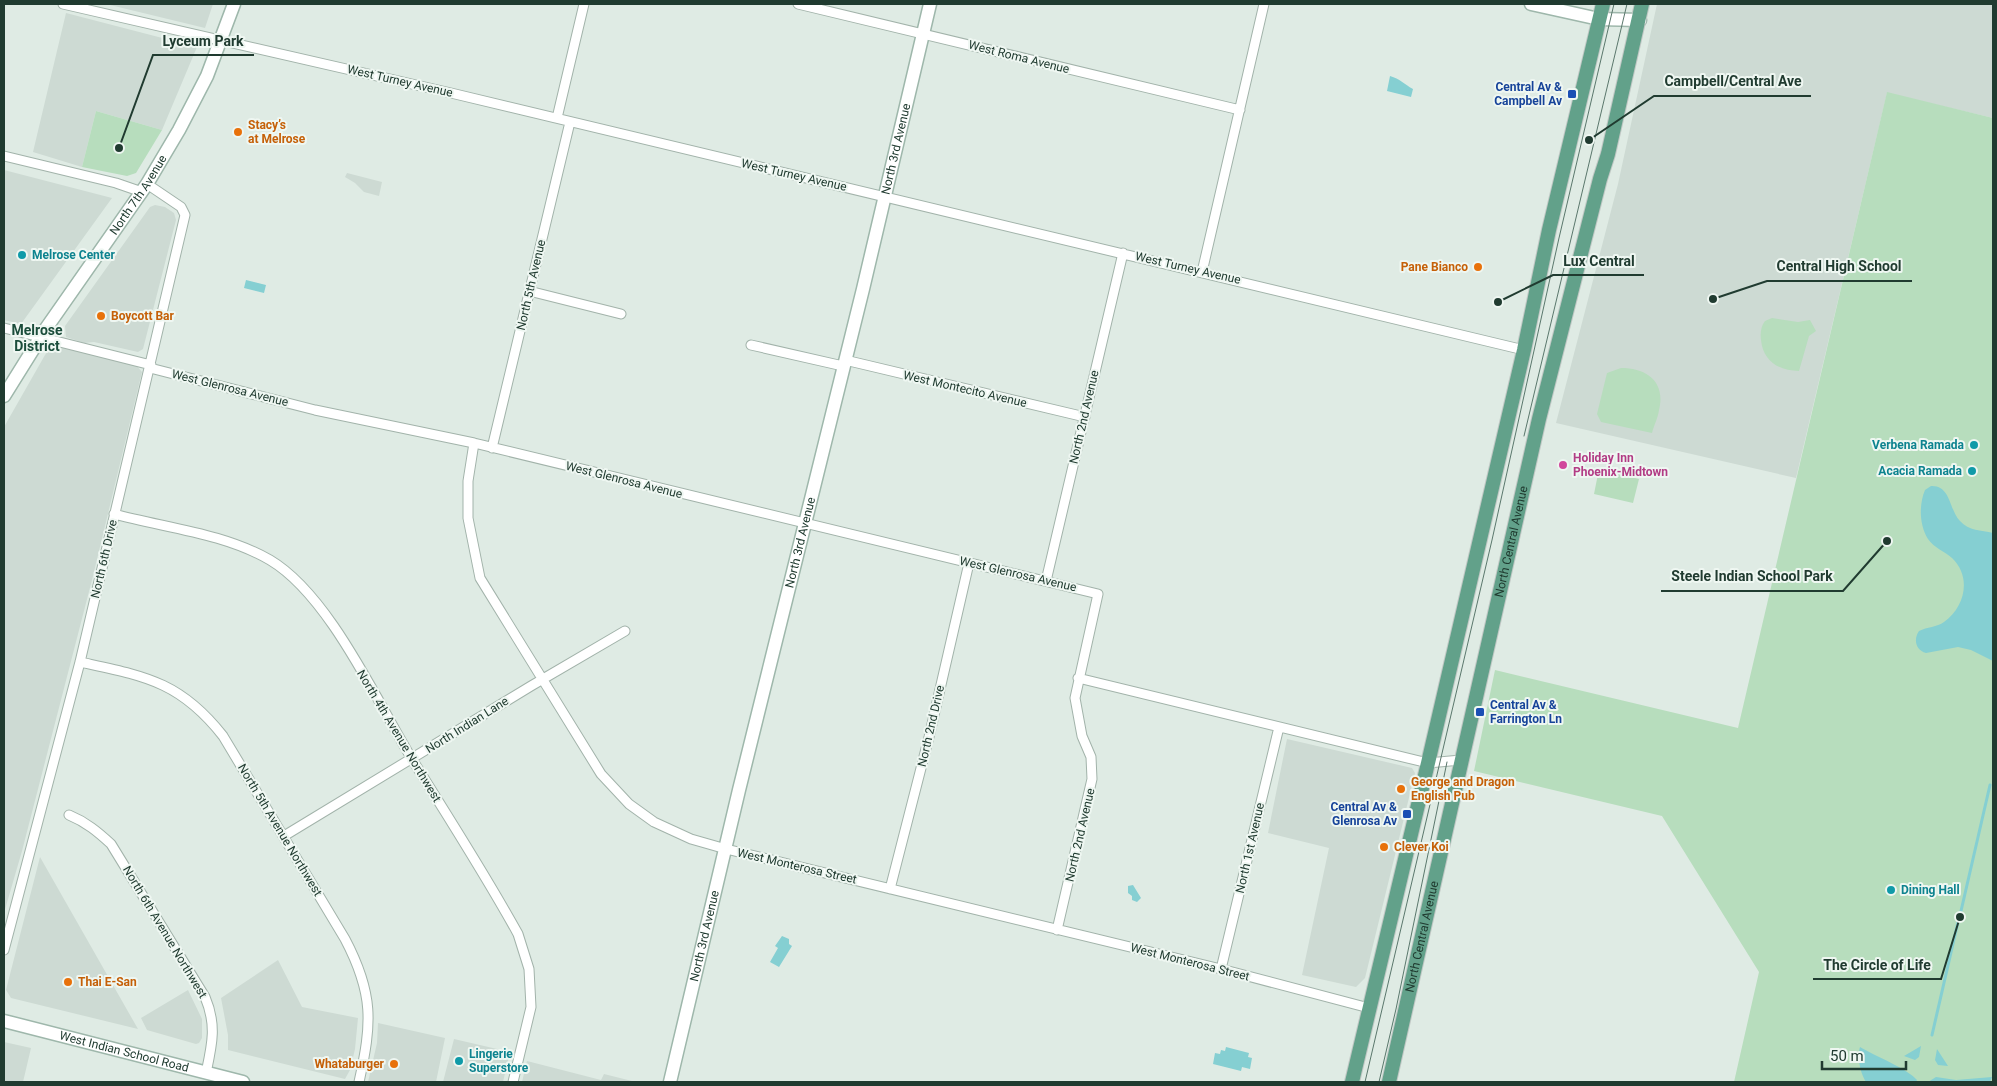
<svg xmlns="http://www.w3.org/2000/svg" width="1997" height="1086" font-family="Roboto,sans-serif">
	<rect width="100%" height="100%" fill="#dfebe4"/>
	<path fill="#cddad3" d="M 106,4 L 213,4 L 205,28 Z
		M 1657,4 L 1993,4 L 1993,118 L 1887,93 L 1796,478 L 1556,423 L 1618,184 Z
		M 66,13 L 197,47 L 162,130 L 96,111 L 82,167 L 33,152 Z
		M 4,170 L 112,198 L 21,324 L 4,320 Z
		M 347,173 L 382,182 L 379,196 L 364,192 L 355,183 L 345,177 Z
		M 155,205 L 165,207 L 174,213 L 176,220 L 143,349 L 138,352 L 94,342 L 84,343 L 66,337 L 65,326 L 150,207 Z
		M 64,348 L 136,365 L 142,372 L 93,576 L 22,851 L 4,913 L 4,427 L 45,355 L 49,350 Z
		M 1287,739 L 1412,768 L 1415,773 L 1365,978 L 1356,987 L 1302,975 L 1329,848 L 1268,833 Z
		M 40,857 L 138,1029 L 11,998 L 6,990 Z
		M 278,960 L 302,1007 L 358,1018 L 355,1049 L 350,1070 L 345,1079 L 228,1050 L 228,1035 L 221,998 Z
		M 188,990 L 202,1019 L 202,1038 L 199,1043 L 196,1044 L 147,1030 L 141,1018 Z
		M 378,1023 L 445,1038 L 436,1082 L 368,1082 L 377,1043 Z
		M 454,1039 L 510,1052 L 503,1082 L 443,1082 Z
		M 4,1042 L 31,1048 L 23,1082 L 4,1082 Z
		M 527,1061 L 601,1080 L 604,1074 L 636,1082 L 522,1082 Z"/>
	<path fill="#b7ddbd" d="M 1887,92 L 1993,118 L 1993,1082 L 1734,1082 L 1759,972 L 1662,816 L 1474,771 L 1495,670 L 1738,728 Z
		M 96,111 L 162,130 L 136,173 L 127,176 L 82,167 Z
		M 1772,318 L 1798,322 L 1810,320 L 1816,331 L 1809,336 L 1799,371 C 1779,371 1763,361 1761,340 C 1760,333 1761,326 1765,321 Z
		M 1621,368 C 1647,368 1666,382 1659,410 C 1658,418 1654,425 1652,433 L 1601,422 L 1597,414 L 1607,373 Z
		M 1599,469 L 1639,479 L 1633,503 L 1594,494 Z"/>
	<path fill="#85cfd2" d="M 1390,76 C 1400,79 1404,84 1413,89 L 1411,97 L 1387,91 Z
		M 246,280 L 266,285 L 264,293 L 244,288 Z
		M 1931,486 C 1951,485 1949,510 1960,521 C 1969,531 1981,530 1993,533 L 1993,661 L 1971,650 L 1958,647 L 1926,653 C 1916,650 1913,640 1919,631 C 1927,627 1937,627 1944,622 C 1965,607 1972,577 1952,558 C 1944,551 1934,548 1928,539 C 1919,525 1919,504 1925,490 Z
		M 1133,885 L 1141,898 L 1137,902 L 1132,900 L 1132,896 L 1128,893 L 1128,886 Z
		M 782,936 L 789,939 L 789,944 L 792,946 L 779,967 L 770,962 L 778,948 L 775,946 Z
		M 1921,1046 L 1919,1057 L 1915,1060 L 1904,1056 Z
		M 1226,1047 L 1249,1053 L 1248,1057 L 1252,1058 L 1250,1069 L 1242,1067 L 1241,1071 L 1213,1064 L 1215,1053 L 1220,1054 L 1221,1050 L 1225,1051 Z
		M 1860,1047 C 1875,1056 1908,1069 1917,1080 L 1916,1082 L 1866,1082 C 1860,1073 1857,1057 1860,1047 Z
		M 1937,1049 L 1948,1066 L 1938,1065 L 1935,1060 Z
		M 1936,1077 L 1956,1080 L 1992,1077 L 1990,1082 L 1928,1082 Z"/>
	<g fill="none" stroke-linecap="round" stroke-linejoin="round">
		<path stroke="#85cfd2" stroke-width="3" d="M 1961,911 L 1990,785
			M 1932,1035 L 1958,922"/>
		<defs>
			<path id="street" d="M 63,4 L 451,93 L 1524,350
				M 798,4 L 1240,110
				M 557,118 L 584,4
				M 4,156 L 116,183 L 142,192
				M 1202,272 L 1264,4
				M 529,291 L 621,314
				M 4,328 L 151,365
				M 751,345 L 843,366
				M 845,360 L 1085,417
				M 150,368 L 315,410 L 474,443 L 1098,594 L 1075,698 L 1082,736 L 1091,757 L 1092,779 L 1057,930
				M 474,443 L 468,481 L 468,518 L 480,578 L 601,774 L 629,804 L 654,822 L 691,839 L 726,849 L 1221,969 L 1369,1008
				M 492,448 L 570,122
				M 114,514 C 166,528 223,533 270,560 C 329,595 376,700 412,759 C 448,817 485,874 518,934 L 529,969 L 531,1007 L 513,1082
				M 1046,581 L 1123,253
				M 80,662 C 144,676 180,681 223,736 L 345,939 C 374,994 372,1023 359,1082
				M 1078,678 L 1428,763 L 1461,760
				M 69,815 C 86,822 98,832 111,844 L 205,997 C 217,1025 212,1045 206,1073
				M 284,836 L 531,686 L 625,631
				M 890,889 L 929,737 L 969,563
				M 4,950 L 80,662 L 185,215 L 181,207 L 147,184
				M 1221,969 L 1279,727"/>
			<g id="secondary">
				<path d="M 1531,4 L 1599,19 L 1640,20"/>
				<path id="s1" d="M 4,396 L 47,327 L 147,184 L 179,130 L 207,76 L 234,4"/>
				<path id="s2" d="M 4,1021 L 243,1082"/>
				<path id="s3" d="M 670,1082 L 739,790 L 863,289 L 930,4"/>
			</g>
			<g id="primary">
				<path d="M 1352,1082 L 1428,763 L 1524,350 L 1549,230 L 1603,4"/>
				<path id="s4" d="M 1389,1082 L 1539,419 L 1600,179 L 1608,154 L 1642,4"/>
			</g>
		</defs>
		<use href="#street" stroke="#a2b3aa" stroke-width="11"/>
		<use href="#secondary" stroke="#9eb7ab" stroke-width="15"/>
		<use href="#primary" stroke="#c1c8c5" stroke-width="16"/>
		<use href="#street" stroke="#fff" stroke-width="9"/>
		<use href="#secondary" stroke="#fff" stroke-width="12"/>
		<use href="#primary" stroke="#62a18a" stroke-width="14"/>
		<path stroke="#5a776c" stroke-width="1" d="M 1524,436 L 1627,4
			M 1365,1082 L 1492,540 L 1559,238 L 1614,4
			M 1379,1082 L 1396,1009 L 1447,762"/>
	</g>
	<g fill="#1a4fb4" stroke="#eff7f2" stroke-width="2">
		<rect x="1567" y="89" width="10" height="10" rx="2.5"/>
		<rect x="1475" y="707" width="10" height="10" rx="2.5"/>
		<rect x="1402" y="809" width="10" height="10" rx="2.5"/>
	</g>
	<g fill="#e8710a" stroke="#eff7f2" stroke-width="2">
		<circle cx="238" cy="132" r="5"/>
		<circle cx="1478" cy="267" r="5"/>
		<circle cx="101" cy="316" r="5"/>
		<circle cx="1401" cy="789" r="5"/>
		<circle cx="1384" cy="847" r="5"/>
		<circle cx="68" cy="982" r="5"/>
		<circle cx="394" cy="1064" r="5"/>
	</g>
	<g fill="#0f9aa8" stroke="#eff7f2" stroke-width="2">
		<circle cx="22" cy="255" r="5"/>
		<circle cx="1974" cy="445" r="5"/>
		<circle cx="1972" cy="471" r="5"/>
		<circle cx="1891" cy="890" r="5"/>
		<circle cx="459" cy="1061" r="5"/>
	</g>
	<circle fill="#d1479c" stroke="#eff7f2" stroke-width="2" cx="1563" cy="465" r="5"/>
	<g text-anchor="middle" dominant-baseline="central" stroke-width="4" stroke-linejoin="round" paint-order="stroke">
		<g font-size="12" fill="#203b30" stroke="#eff7f2">
			<text transform="translate(1019 57) rotate(14)">West Roma Avenue</text>
			<text transform="translate(400 81) rotate(13)">West Turney Avenue</text>
			<text stroke="none"><textPath href="#s3" startOffset="960">North 3rd Avenue</textPath></text>
			<text transform="translate(794 175) rotate(13)">West Turney Avenue</text>
			<text stroke="none"><textPath href="#s1" startOffset="242">North 7th Avenue</textPath></text>
			<text transform="translate(1188 268) rotate(13)">West Turney Avenue</text>
			<text transform="translate(531 285) rotate(-77)">North 5th Avenue</text>
			<text transform="translate(230 388) rotate(14)">West Glenrosa Avenue</text>
			<text transform="translate(965 389) rotate(13)">West Montecito Avenue</text>
			<text transform="translate(1084 417) rotate(-77)">North 2nd Avenue</text>
			<text transform="translate(624 480) rotate(14)">West Glenrosa Avenue</text>
			<text stroke="none"><textPath href="#s4" startOffset="554">North Central Avenue</textPath></text>
			<text stroke="none"><textPath href="#s3" startOffset="555">North 3rd Avenue</textPath></text>
			<text transform="translate(104 559) rotate(-77)">North 6th Drive</text>
			<text transform="translate(1018 574) rotate(13)">West Glenrosa Avenue</text>
			<text transform="translate(467 725) rotate(-32)">North Indian Lane</text>
			<text transform="translate(931 726) rotate(-77)">North 2nd Drive</text>
			<text transform="translate(399 736) rotate(59)">North 4th Avenue Northwest</text>
			<text transform="translate(280 830) rotate(59)">North 5th Avenue Northwest</text>
			<text transform="translate(1080 835) rotate(-77)">North 2nd Avenue</text>
			<text transform="translate(1250 848) rotate(-77)">North 1st Avenue</text>
			<text transform="translate(797 866) rotate(13)">West Monterosa Street</text>
			<text transform="translate(165 932) rotate(59)">North 6th Avenue Northwest</text>
			<text stroke="none"><textPath href="#s3" startOffset="150">North 3rd Avenue</textPath></text>
			<text stroke="none"><textPath href="#s4" startOffset="149">North Central Avenue</textPath></text>
			<text transform="translate(1190 962) rotate(14)">West Monterosa Street</text>
			<text stroke="none"><textPath href="#s2" startOffset="124">West Indian School Road</textPath></text>
		</g>
		<g font-size="12" font-weight="bold" fill="#164399" stroke="#eff7f2" text-anchor="end">
			<text x="1562" y="87">Central Av &amp;<tspan x="1562" dy="14">Campbell Av</tspan></text>
			<text x="1490" y="705" text-anchor="start">Central Av &amp;<tspan x="1490" dy="14">Farrington Ln</tspan></text>
			<text x="1397" y="807">Central Av &amp;<tspan x="1397" dy="14">Glenrosa Av</tspan></text>
		</g>
		<g font-size="12" font-weight="bold" fill="#c56008" stroke="#eff7f2" text-anchor="start">
			<text x="248" y="125">Stacy’s<tspan x="248" dy="14">at Melrose</tspan></text>
			<text x="1468" y="267" text-anchor="end">Pane Bianco</text>
			<text x="111" y="316">Boycott Bar</text>
			<text x="1411" y="782">George and Dragon<tspan x="1411" dy="14">English Pub</tspan></text>
			<text x="1394" y="847">Clever Koi</text>
			<text x="78" y="982">Thai E-San</text>
			<text x="384" y="1064" text-anchor="end">Whataburger</text>
		</g>
		<g font-size="12" font-weight="bold" fill="#0d838f" stroke="#eff7f2" text-anchor="start">
			<text x="32" y="255">Melrose Center</text>
			<text x="1964" y="445" text-anchor="end">Verbena Ramada</text>
			<text x="1962" y="471" text-anchor="end">Acacia Ramada</text>
			<text x="1901" y="890">Dining Hall</text>
			<text x="469" y="1054">Lingerie<tspan x="469" dy="14">Superstore</tspan></text>
		</g>
		<g font-size="12" font-weight="bold" fill="#b23c85" stroke="#eff7f2" text-anchor="start">
			<text x="1573" y="458">Holiday Inn<tspan x="1573" dy="14">Phoenix-Midtown</tspan></text>
		</g>
		<g font-size="14" font-weight="bold" fill="#1b4d3b" stroke="#eff7f2">
			<text x="37" y="330">Melrose<tspan x="37" dy="16">District</tspan></text>
		</g>
	</g>
	<path fill="none" stroke="#203b30" stroke-width="2" d="M119 148L153 55H254M1589 140L1654 96H1811M1498 302L1553 275H1644M1713 299L1767 281H1912M1887 541L1843 591H1661M1960 917L1941 979H1813"/>
	<g fill="#203b30" stroke="#eff7f2" stroke-width="2">
		<circle cx="119" cy="148" r="5"/>
		<circle cx="1589" cy="140" r="5"/>
		<circle cx="1498" cy="302" r="5"/>
		<circle cx="1713" cy="299" r="5"/>
		<circle cx="1887" cy="541" r="5"/>
		<circle cx="1960" cy="917" r="5"/>
	</g>
	<g font-size="14" text-anchor="middle" font-weight="bold" fill="#203b30" stroke="#eff7f2" stroke-width="4" stroke-linejoin="round" paint-order="stroke">
		<text x="203" y="46">Lyceum Park</text>
		<text x="1733" y="86">Campbell/Central Ave</text>
		<text x="1599" y="266">Lux Central</text>
		<text x="1839" y="271">Central High School</text>
		<text x="1752" y="581">Steele Indian School Park</text>
		<text x="1877" y="970">The Circle of Life</text>
	</g>
	<rect width="1997" height="1086" fill="none" stroke="#203b30" stroke-width="10"/>
	<path d="M1822 1061v8h84v-8" fill="none" stroke="#203b30" stroke-width="2.5"/>
	<text x="1830" y="1061" font-size="15" fill="#203b30" stroke="#eff7f2" stroke-width="4" paint-order="stroke">50 m</text>
</svg>
